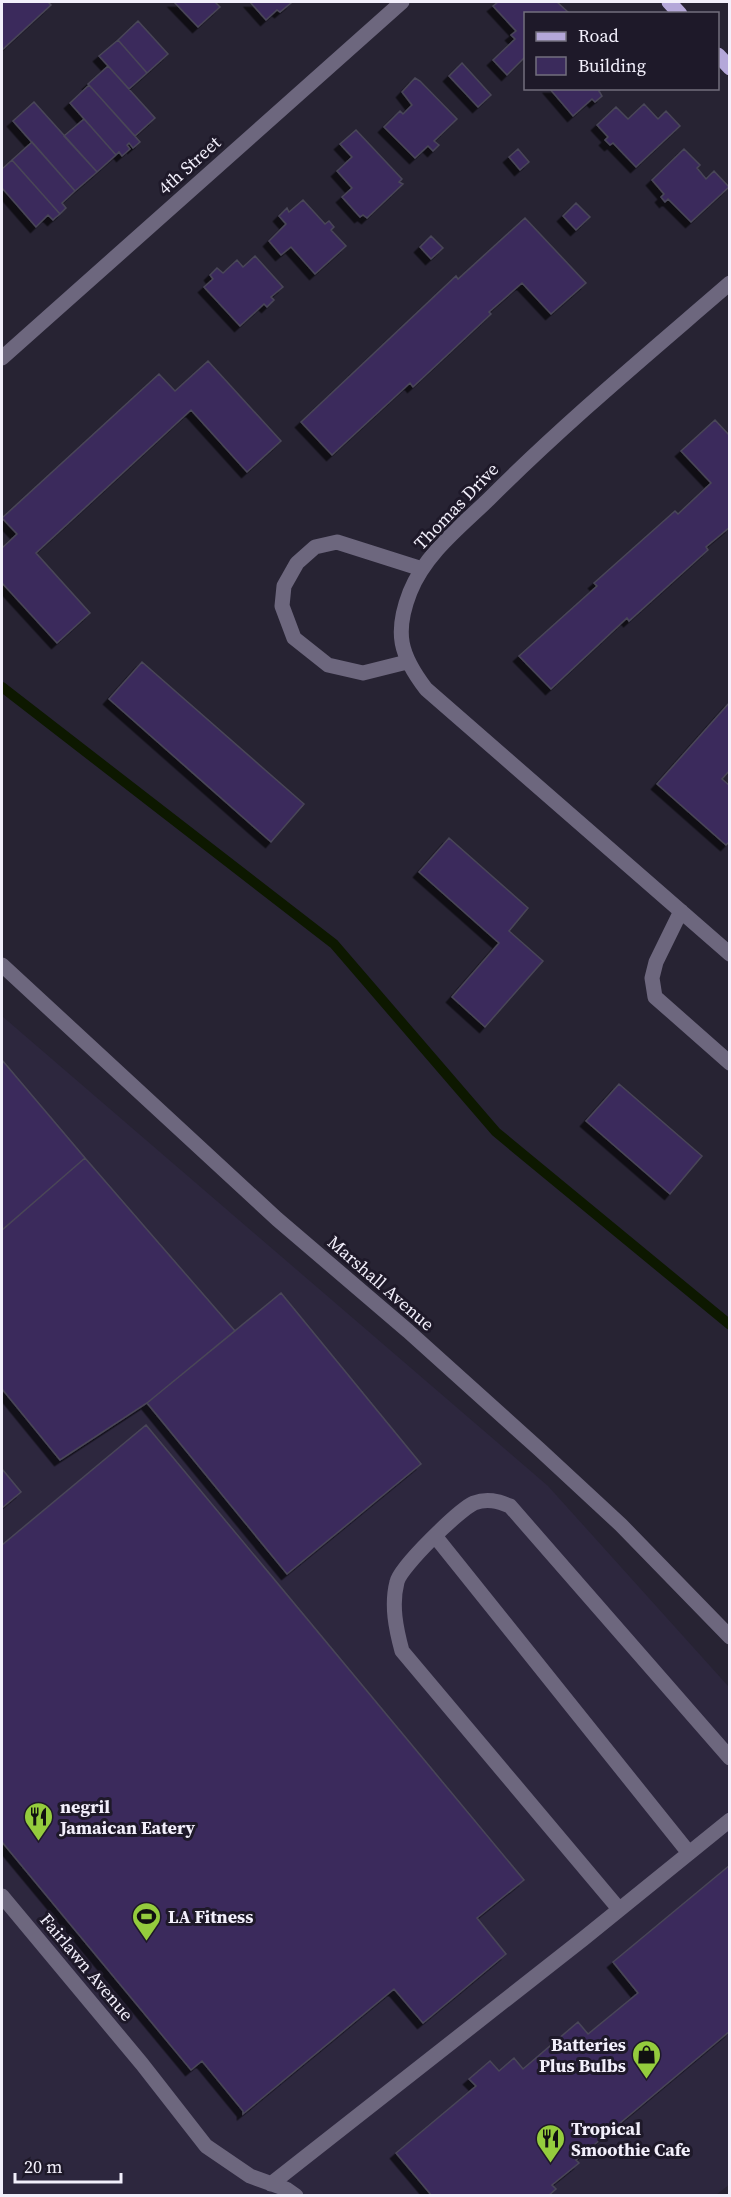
<svg xmlns="http://www.w3.org/2000/svg" width="731" height="2197" font-family="'Source Serif 4',serif">
	<defs>
		<filter id="shadow"><feDropShadow dx="-5.5" dy="5.5" stdDeviation="0" flood-color="#0009"/></filter>
	</defs>
	<rect width="100%" height="100%" fill="#272333"/>
	<path fill="#2d273e" d="M 2,1016 L 548,1486 L 729,1687 L 730,2184 L 716,2195 L 2,2195 Z"/>
	<g fill="none" stroke-linecap="round" stroke-linejoin="round">
		<path stroke="#0d1800" stroke-width="10" d="M 2,687 L 334,944 L 496,1132 L 730,1325"/>
	</g>
	<path fill="#3b2b5c" stroke="#4a4658" stroke-width="1.5" filter="url(#shadow)" d="M 2,2 L 48,2 L 51,5 L 2,50 Z
		M 174,2 L 215,2 L 220,7 L 198,27 Z
		M 250,2 L 290,2 L 291,3 L 280,12 L 277,10 L 266,20 Z
		M 498,2 L 557,2 L 569,13 L 526,14 L 526,56 L 507,75 L 493,60 L 515,39 L 511,35 L 516,31 L 493,6 Z
		M 138,21 L 168,54 L 147,73 L 118,40 Z
		M 118,40 L 147,73 L 129,89 L 99,56 Z
		M 462,63 L 491,95 L 478,107 L 449,76 Z
		M 108,66 L 155,118 L 135,136 L 88,84 Z
		M 415,78 L 420,81 L 457,119 L 434,141 L 439,145 L 433,151 L 428,146 L 415,158 L 384,127 L 400,111 L 403,114 L 412,105 L 402,92 Z
		M 89,85 L 140,142 L 133,148 L 129,143 L 127,145 L 130,149 L 122,156 L 119,152 L 116,155 L 70,103 Z
		M 549,88 L 602,88 L 599,91 L 602,96 L 595,102 L 592,99 L 573,116 Z
		M 34,102 L 97,172 L 75,191 L 13,121 Z
		M 644,104 L 658,119 L 666,111 L 680,126 L 636,167 L 613,143 L 610,145 L 605,140 L 608,137 L 597,125 L 616,107 L 628,119 Z
		M 84,119 L 116,155 L 97,172 L 64,136 Z
		M 356,130 L 402,179 L 399,182 L 403,184 L 367,218 L 363,215 L 360,217 L 342,197 L 352,188 L 337,171 L 352,157 L 340,144 Z
		M 32,142 L 75,191 L 62,203 L 66,208 L 60,214 L 12,160 Z
		M 518,149 L 529,162 L 520,170 L 509,157 Z
		M 684,149 L 700,165 L 697,168 L 706,179 L 714,171 L 729,187 L 691,222 L 668,199 L 665,202 L 661,197 L 664,194 L 652,180 Z
		M 12,160 L 60,214 L 55,218 L 53,220 L 48,215 L 36,227 L 2,188 L 2,169 Z
		M 303,200 L 325,224 L 329,221 L 334,227 L 331,230 L 346,246 L 315,274 L 291,247 L 281,255 L 269,241 L 286,224 L 279,216 L 287,208 L 289,212 Z
		M 576,203 L 590,217 L 576,230 L 563,216 Z
		M 525,218 L 586,283 L 551,314 L 522,283 L 489,312 L 491,314 L 413,387 L 410,383 L 332,455 L 301,422 L 456,276 L 458,279 Z
		M 431,236 L 443,248 L 431,259 L 420,247 Z
		M 255,256 L 283,287 L 271,297 L 274,300 L 267,307 L 264,304 L 240,326 L 204,287 L 213,279 L 210,275 L 217,268 L 223,273 L 237,260 L 243,267 Z
		M 208,361 L 281,441 L 247,472 L 191,410 L 36,553 L 90,613 L 57,643 L 2,583 L 2,548 L 17,534 L 2,518 L 159,374 L 175,391 Z
		M 715,420 L 730,436 L 730,527 L 706,547 L 708,550 L 629,621 L 627,618 L 551,689 L 519,656 L 597,586 L 594,583 L 675,511 L 678,514 L 711,483 L 681,451 Z
		M 142,662 L 304,804 L 271,842 L 109,699 Z
		M 730,702 L 730,770 L 722,779 L 730,786 L 730,841 L 726,845 L 657,784 Z
		M 449,838 L 528,908 L 509,931 L 543,961 L 485,1027 L 452,997 L 499,943 L 419,872 Z
		M 2,1060 L 85,1158 L 2,1230 Z
		M 619,1084 L 702,1156 L 670,1194 L 586,1121 Z
		M 85,1158 L 235,1331 L 147,1403 L 60,1460 L 2,1389 L 2,1230 Z
		M 281,1293 L 421,1464 L 287,1574 L 147,1403 Z
		M 146,1425 L 524,1880 L 477,1918 L 506,1954 L 423,2023 L 394,1989 L 243,2114 L 243,2111 L 202,2061 L 191,2070 L 2,1842 L 2,1545 Z
		M 2,1469 L 21,1492 L 2,1508 Z
		M 730,1865 L 730,2031 L 576,2160 L 579,2163 L 552,2185 L 556,2189 L 548,2196 L 432,2196 L 396,2153 L 476,2086 L 469,2079 L 490,2061 L 499,2071 L 514,2058 L 523,2069 L 578,2022 L 588,2034 L 638,1993 L 613,1962 Z"/>
	<g fill="none" stroke-linecap="round" stroke-linejoin="round">
		<path stroke="#6d677e" stroke-width="15" d="M 730,283 C 648,354 565,423 489,499 C 460,527 425,554 410,592 C 394,633 400,655 426,689 L 730,954
			M 2,358 L 402,2
			M 407,662 L 363,673 L 328,665 L 294,638 L 282,606 L 284,586 L 297,563 L 315,547 L 337,542 L 422,569
			M 681,911 L 656,962 L 652,978 L 655,997 L 730,1063
			M 2,965 L 277,1219 L 408,1331 L 539,1449 L 621,1525 L 730,1637
			M 435,1536 L 689,1853
			M 2,1896 L 142,2064 L 206,2146 L 250,2176 L 286,2189 L 296,2196
			M 619,1909 L 402,1651 C 396,1629 391,1605 397,1582 C 400,1567 460,1509 474,1503 C 487,1498 498,1501 510,1506 L 730,1758
			M 271,2184 L 583,1939 L 730,1820"/>
		<path stroke="#b4a7d9" stroke-width="15" d="M 669,2 L 680,14
			M 718,55 L 730,68"/>
	</g>
	<defs>
		<symbol id="restaurant-pin" viewBox="-11 -11 22 30"><path d="M0 17L-7.5 6A9.5 9.5 0 1 1 7.5 6Z" fill="#94cc3d" stroke="#1e1929"/><path d="M-5-6h1v4h1v-4h1v4h1v-4h1v5L-1.5 .5V6h-2V.5L-5-1ZM5-6V6H3V1.5H1.5Q1.5-4 5-6Z" fill="#111"/></symbol>
		<symbol id="stadium-pin" viewBox="-11 -11 22 30"><path d="M0 17L-7.5 6A9.5 9.5 0 1 1 7.5 6Z" fill="#94cc3d" stroke="#1e1929"/><path d="M0-5a6.5 5 0 1 0 0 10a6.5 5 0 1 0 0-10ZM-3.5-1.8h7v3.6h-7Z" fill="#111"/></symbol>
		<symbol id="shop-pin" viewBox="-11 -11 22 30"><path d="M0 17L-7.5 6A9.5 9.5 0 1 1 7.5 6Z" fill="#94cc3d" stroke="#1e1929"/><path d="M-5-2.5h2.3a2.7 3.5 0 0 1 5.4 0H5L5.5 6h-11ZM-1.5-2.5h3a1.5 2.3 0 0 0-3 0Z" fill="#111"/></symbol>
	</defs>
	<g fill-rule="evenodd">
		<use href="#restaurant-pin" x="22" y="1800" width="33" height="45"/>
		<use href="#stadium-pin" x="130" y="1900" width="33" height="45"/>
		<use href="#shop-pin" x="630" y="2038" width="33" height="45"/>
		<use href="#restaurant-pin" x="534" y="2122" width="33" height="45"/>
	</g>
	<g text-anchor="middle" dominant-baseline="central" stroke-width="6" stroke-linejoin="round" paint-order="stroke">
		<g font-size="18" fill="#f2effb" stroke="#1e1929">
			<text transform="translate(189 165) rotate(-42)">4th Street</text>
			<text transform="translate(456 506) rotate(-46)">Thomas Drive</text>
			<text transform="translate(381 1283) rotate(41)">Marshall Avenue</text>
			<text transform="translate(87 1967) rotate(50)">Fairlawn Avenue</text>
		</g>
		<g font-size="18" font-weight="bold" fill="#f2effb" stroke="#1e1929" text-anchor="start">
			<text x="60" y="1806">negril<tspan x="60" dy="21">Jamaican Eatery</tspan></text>
			<text x="168" y="1916">LA Fitness</text>
			<text x="626" y="2044" text-anchor="end">Batteries<tspan x="626" dy="21">Plus Bulbs</tspan></text>
			<text x="571" y="2128">Tropical<tspan x="571" dy="21">Smoothie Cafe</tspan></text>
		</g>
	</g>
	<rect width="731" height="2197" fill="none" stroke="#f2effb" stroke-width="6"/>
	<rect x="524" y="12" width="195" height="78" fill="#1e1929" stroke="#736f7d" stroke-width="1.5"/>
	<rect x="536" y="32" width="30" height="9" fill="#b4a7d9" stroke="#736f7d" stroke-width="1.5"/>
	<text x="578" y="42" font-size="18" fill="#f2effb">Road</text>
	<rect x="536" y="57" width="30" height="18" fill="#3b2b5c" stroke="#736f7d" stroke-width="1.5"/>
	<text x="578" y="72" font-size="18" fill="#f2effb">Building</text>
	<path d="M15 2173v9h106v-9" fill="none" stroke="#f2effb" stroke-width="3"/>
	<text x="24" y="2173" font-size="18" fill="#f2effb" stroke="#1e1929" stroke-width="4.5" paint-order="stroke">20 m</text>
</svg>
